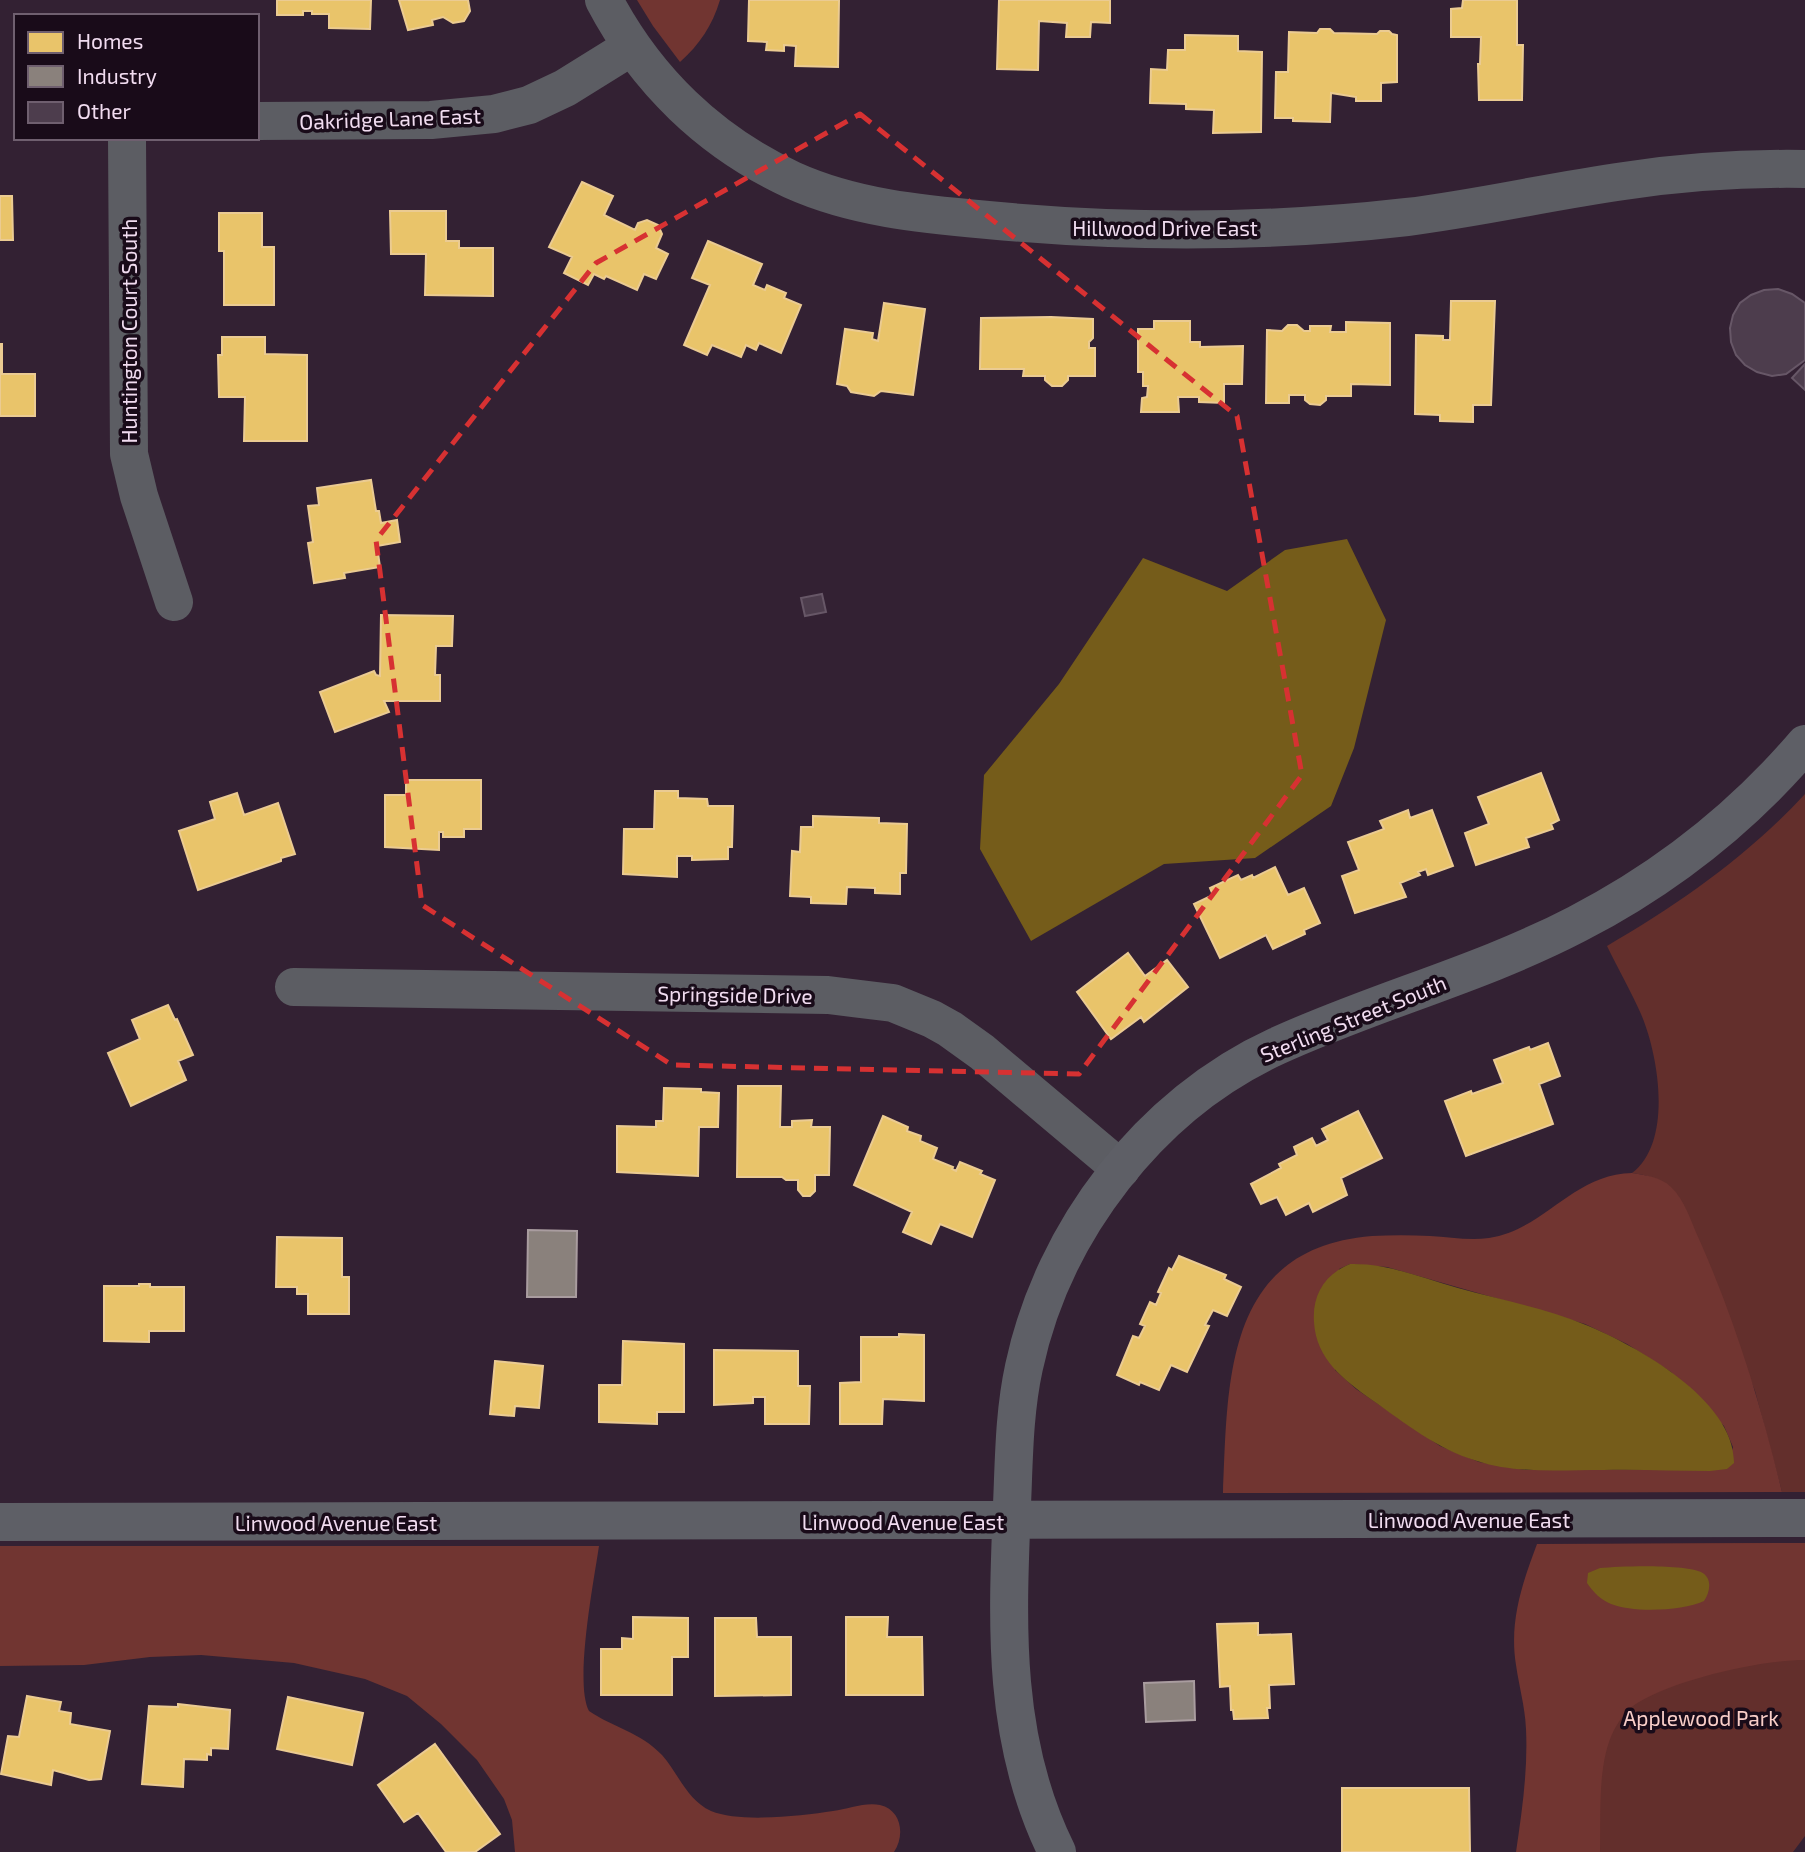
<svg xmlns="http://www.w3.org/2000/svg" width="1805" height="1852" font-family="'Exo 2',sans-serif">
	<rect width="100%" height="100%" fill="#332133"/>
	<path fill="#632f2c" d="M 1805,794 L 1805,1492 L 1782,1492 L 1755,1391 L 1678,1196 C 1666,1180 1651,1176 1632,1173 C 1673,1142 1659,1056 1641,1014 C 1631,991 1618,969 1607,946 C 1679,904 1748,856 1805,794 Z
		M 1805,1543 L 1805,1836 L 1793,1852 L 1596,1852 L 1600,1544 Z"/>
	<path fill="#713531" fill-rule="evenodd" d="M 637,0 L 720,0 C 712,26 700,44 680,62 L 653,26 Z
		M 1632,1173 C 1645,1175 1661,1177 1671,1187 C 1685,1200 1691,1222 1699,1239 C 1735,1320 1761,1405 1782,1492 L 1223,1493 C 1228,1381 1224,1248 1372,1236 C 1391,1235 1411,1235 1430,1236 C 1449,1237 1470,1241 1489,1238 C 1544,1230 1573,1174 1632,1173 ZM 1350,1264 L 1387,1267 L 1530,1308 L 1585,1324 L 1627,1344 L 1671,1372 L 1724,1426 L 1733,1447 L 1727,1469 L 1525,1470 L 1479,1462 L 1440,1446 L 1356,1389 L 1335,1370 L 1339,1269 Z
		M 1805,1543 L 1805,1660 C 1759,1660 1678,1679 1639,1702 C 1628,1708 1620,1719 1614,1730 C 1597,1763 1601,1815 1600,1852 L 1516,1852 C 1522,1811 1528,1770 1526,1729 C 1525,1707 1519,1686 1516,1665 C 1509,1622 1522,1584 1537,1544 Z
		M 0,1546 L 599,1546 C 594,1580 574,1683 589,1711 C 614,1728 640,1732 662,1755 C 678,1773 687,1800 711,1811 C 740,1823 801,1816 833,1811 C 848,1809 865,1802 880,1805 C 902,1810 905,1836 894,1852 L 515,1852 L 512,1820 L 504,1799 L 477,1760 L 441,1724 L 407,1696 L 365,1679 L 294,1663 L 201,1655 L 150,1657 L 84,1665 L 0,1666 Z"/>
	<path fill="#755c1a" d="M 1347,539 L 1386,620 L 1354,748 L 1331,806 L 1255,858 L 1164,864 L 1031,941 L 980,849 L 984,775 L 1059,684 L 1143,558 L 1227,591 L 1285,550 Z
		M 1350,1264 C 1388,1263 1422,1278 1458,1288 C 1500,1300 1546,1308 1586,1325 C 1637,1346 1735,1400 1734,1463 L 1727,1469 L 1710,1471 C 1674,1471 1639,1469 1603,1470 C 1561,1470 1517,1474 1477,1461 C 1437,1449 1405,1423 1372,1400 C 1344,1380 1316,1359 1314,1322 C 1312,1295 1325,1274 1350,1264 Z
		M 1600,1568 C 1622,1566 1682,1564 1701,1572 C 1713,1578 1710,1592 1704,1601 C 1683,1611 1633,1613 1611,1604 C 1601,1600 1593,1592 1587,1583 L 1588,1573 Z"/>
	<path fill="#e9c46a" stroke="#ebcb92" stroke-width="2" d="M 277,0 L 371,0 L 370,29 L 329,28 L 329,14 L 312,14 L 312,11 L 303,11 L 303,15 L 277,15 Z
		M 399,0 L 468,0 L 470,11 L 464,21 L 453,23 L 443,17 L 432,20 L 433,25 L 408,30 Z
		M 749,0 L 839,0 L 838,67 L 795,66 L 796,46 L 784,45 L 784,51 L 766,50 L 767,42 L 748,41 Z
		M 999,0 L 1110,0 L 1110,23 L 1091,22 L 1090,37 L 1066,37 L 1067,23 L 1039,21 L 1038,70 L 997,69 Z
		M 1463,0 L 1517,0 L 1517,45 L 1523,45 L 1522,100 L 1479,100 L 1478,64 L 1480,64 L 1481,37 L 1451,37 L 1451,9 L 1462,8 Z
		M 1320,29 L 1330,29 L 1334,33 L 1377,34 L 1380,31 L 1389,31 L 1392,34 L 1397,35 L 1397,82 L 1381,83 L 1381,101 L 1356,101 L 1356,97 L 1331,93 L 1330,122 L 1293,121 L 1293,118 L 1275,118 L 1276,72 L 1288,72 L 1289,32 L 1317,33 Z
		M 1185,35 L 1238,36 L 1238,51 L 1262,52 L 1261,132 L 1213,133 L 1214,110 L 1186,109 L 1186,104 L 1150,103 L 1151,69 L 1167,70 L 1168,50 L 1185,50 Z
		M 582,182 L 613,196 L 604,215 L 635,230 L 638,223 L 647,220 L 658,225 L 662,234 L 656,248 L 668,254 L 656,279 L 644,274 L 637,290 L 606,276 L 604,279 L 594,274 L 588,285 L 564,273 L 572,257 L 549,247 Z
		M 0,196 L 12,196 L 13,240 L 0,240 Z
		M 390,211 L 446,211 L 446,241 L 459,241 L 459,248 L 493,248 L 493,296 L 425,295 L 426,254 L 391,254 Z
		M 219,213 L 262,213 L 262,247 L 274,247 L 274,305 L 224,305 L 224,251 L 219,251 Z
		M 708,241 L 762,264 L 753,285 L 765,290 L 767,285 L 786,293 L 784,298 L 801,305 L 781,353 L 759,343 L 756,350 L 746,345 L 741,357 L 712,345 L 707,355 L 684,345 L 710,285 L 692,278 Z
		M 1451,301 L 1495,301 L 1491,405 L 1473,405 L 1473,422 L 1440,421 L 1440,415 L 1415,414 L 1416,335 L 1443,336 L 1443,340 L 1450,340 Z
		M 884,303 L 925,309 L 913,395 L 881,391 L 874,396 L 851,392 L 847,386 L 837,384 L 845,329 L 873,333 L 872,339 L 878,341 Z
		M 1051,317 L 1093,319 L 1093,338 L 1089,342 L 1089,348 L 1095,348 L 1095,376 L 1068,376 L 1068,380 L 1062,386 L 1052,386 L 1045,380 L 1045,376 L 1023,376 L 1024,369 L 980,369 L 981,318 Z
		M 1154,321 L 1190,321 L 1190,342 L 1200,342 L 1200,347 L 1243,346 L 1242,384 L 1224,384 L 1224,403 L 1199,402 L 1199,397 L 1178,397 L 1179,412 L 1141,412 L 1142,398 L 1147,397 L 1148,386 L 1143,386 L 1143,372 L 1138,372 L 1138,329 L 1154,329 Z
		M 1346,322 L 1390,323 L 1390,385 L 1351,384 L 1351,396 L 1326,396 L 1326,400 L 1320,405 L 1310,404 L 1305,400 L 1305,395 L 1289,395 L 1289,403 L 1266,403 L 1267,330 L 1282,331 L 1288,325 L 1297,325 L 1304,331 L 1310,331 L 1310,326 L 1331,326 L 1330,332 L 1346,332 Z
		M 222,337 L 265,337 L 265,354 L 307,355 L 307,441 L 244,441 L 245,397 L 219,397 L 218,355 L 222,355 Z
		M 0,344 L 2,344 L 2,374 L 35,374 L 35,416 L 0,416 Z
		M 371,480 L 376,511 L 379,511 L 381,523 L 397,520 L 400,542 L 377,546 L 380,567 L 344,573 L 345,578 L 314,583 L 308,543 L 313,542 L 308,506 L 319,505 L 317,488 Z
		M 381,615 L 453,616 L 452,646 L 436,646 L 435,675 L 440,675 L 440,701 L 384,701 L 389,712 L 335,732 L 320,692 L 374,671 L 376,675 L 380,676 Z
		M 1541,773 L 1559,820 L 1551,824 L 1553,829 L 1526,838 L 1529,847 L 1476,865 L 1465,833 L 1489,824 L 1478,797 Z
		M 406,780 L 481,780 L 481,829 L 464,829 L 464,837 L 443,837 L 443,832 L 439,832 L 439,850 L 385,847 L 385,795 L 406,795 Z
		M 655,791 L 678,791 L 678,798 L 707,799 L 708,806 L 733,806 L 732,847 L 728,847 L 728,859 L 692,860 L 692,856 L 677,856 L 677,877 L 623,874 L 624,829 L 654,829 Z
		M 237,793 L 244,815 L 278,803 L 295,854 L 281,858 L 281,861 L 198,890 L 179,831 L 215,819 L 210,802 Z
		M 1408,810 L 1410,818 L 1432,810 L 1453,866 L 1428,875 L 1426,869 L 1418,872 L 1420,875 L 1400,883 L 1406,897 L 1355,913 L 1342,876 L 1359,870 L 1348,842 L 1384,829 L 1380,821 Z
		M 813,816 L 879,818 L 879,823 L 907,824 L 906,873 L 900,873 L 900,894 L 875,893 L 875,888 L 847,887 L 846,904 L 811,903 L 811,897 L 790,896 L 792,851 L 800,852 L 801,827 L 813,827 Z
		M 1275,867 L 1288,895 L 1304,888 L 1320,923 L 1304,930 L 1305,934 L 1273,949 L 1266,935 L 1220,958 L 1194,904 L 1213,895 L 1210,888 L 1238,875 L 1241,880 L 1252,875 L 1253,878 Z
		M 1128,953 L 1145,976 L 1167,960 L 1188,987 L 1144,1022 L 1141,1017 L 1111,1039 L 1077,992 Z
		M 168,1005 L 175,1020 L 177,1019 L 193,1055 L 178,1061 L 186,1080 L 131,1106 L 108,1053 L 140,1039 L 132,1020 Z
		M 1548,1043 L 1560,1076 L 1539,1084 L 1553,1124 L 1466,1156 L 1445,1101 L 1471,1091 L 1472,1094 L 1503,1083 L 1494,1060 L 1529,1047 L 1530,1050 Z
		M 738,1086 L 781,1086 L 780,1127 L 792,1127 L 792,1121 L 812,1120 L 811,1127 L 830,1127 L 829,1175 L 815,1175 L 815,1191 L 810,1196 L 803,1196 L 798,1190 L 798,1180 L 786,1180 L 782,1177 L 737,1177 Z
		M 664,1088 L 701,1089 L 701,1092 L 719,1093 L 718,1127 L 699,1127 L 698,1176 L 617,1172 L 617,1126 L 656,1127 L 656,1121 L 663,1121 Z
		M 1358,1111 L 1382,1158 L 1341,1178 L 1347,1195 L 1313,1212 L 1309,1203 L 1286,1215 L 1277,1197 L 1261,1204 L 1251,1184 L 1281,1168 L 1279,1164 L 1297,1155 L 1294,1147 L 1312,1138 L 1316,1146 L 1328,1140 L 1322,1129 Z
		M 883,1116 L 908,1127 L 907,1131 L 921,1136 L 920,1141 L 937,1148 L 933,1159 L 953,1167 L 952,1169 L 956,1171 L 960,1162 L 982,1171 L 980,1174 L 995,1180 L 972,1237 L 940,1224 L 931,1244 L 903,1232 L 912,1212 L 854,1185 Z
		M 277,1237 L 342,1238 L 342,1277 L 349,1277 L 349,1314 L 308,1314 L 308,1294 L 297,1294 L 297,1287 L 276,1287 Z
		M 1179,1256 L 1226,1275 L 1224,1279 L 1241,1287 L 1227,1316 L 1213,1310 L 1205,1325 L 1209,1326 L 1187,1372 L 1171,1365 L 1159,1390 L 1140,1382 L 1139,1385 L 1117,1375 L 1133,1336 L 1139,1338 L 1145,1326 L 1140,1324 L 1150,1302 L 1156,1305 L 1161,1293 L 1158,1292 L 1169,1268 L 1172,1270 Z
		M 139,1284 L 150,1284 L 150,1287 L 184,1287 L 184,1331 L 149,1331 L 149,1342 L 104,1341 L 104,1286 L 139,1286 Z
		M 899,1334 L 924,1335 L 924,1401 L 883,1399 L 882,1424 L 840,1424 L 840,1383 L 861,1382 L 861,1337 L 899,1337 Z
		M 623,1341 L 684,1344 L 684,1412 L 657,1412 L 657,1424 L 599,1422 L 599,1385 L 622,1385 Z
		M 714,1350 L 798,1351 L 798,1386 L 810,1386 L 809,1424 L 765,1424 L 765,1397 L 753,1397 L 753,1403 L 714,1405 Z
		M 495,1361 L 543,1366 L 539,1408 L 515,1406 L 514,1416 L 490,1414 Z
		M 633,1617 L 688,1618 L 688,1657 L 672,1657 L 672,1695 L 601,1695 L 601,1649 L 622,1649 L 622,1638 L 633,1639 Z
		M 846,1617 L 888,1617 L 887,1637 L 922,1637 L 923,1695 L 846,1695 Z
		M 715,1618 L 756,1618 L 757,1637 L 791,1637 L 791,1695 L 715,1696 Z
		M 1258,1623 L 1258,1635 L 1291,1634 L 1294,1684 L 1269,1685 L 1270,1708 L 1267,1708 L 1268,1718 L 1234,1719 L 1233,1710 L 1231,1710 L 1230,1686 L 1220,1687 L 1217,1624 Z
		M 27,1696 L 61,1702 L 59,1711 L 71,1713 L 70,1724 L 110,1731 L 101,1779 L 89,1780 L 53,1770 L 51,1785 L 1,1774 L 8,1736 L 19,1737 Z
		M 288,1697 L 363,1713 L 352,1765 L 277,1749 Z
		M 178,1704 L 230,1710 L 228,1749 L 211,1748 L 211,1755 L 207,1754 L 207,1760 L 184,1759 L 183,1787 L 142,1784 L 149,1706 L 178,1707 Z
		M 435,1744 L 500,1834 L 475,1852 L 446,1852 L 418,1813 L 404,1822 L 378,1785 Z
		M 1342,1788 L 1469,1788 L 1470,1852 L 1342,1852 Z"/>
	<path fill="#8a817c" stroke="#a99c9f" stroke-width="2" d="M 528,1230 L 577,1231 L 576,1297 L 527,1297 Z
		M 1194,1681 L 1195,1720 L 1146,1722 L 1144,1683 Z"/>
	<path fill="#4d3d4d" stroke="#675767" stroke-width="2" d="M 1778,289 L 1792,294 L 1805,303 L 1805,360 L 1786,374 L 1772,376 L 1757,372 L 1745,365 L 1736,355 L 1731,342 L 1730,328 L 1733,315 L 1740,303 L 1751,295 L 1764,290 Z
		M 1805,364 L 1805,390 L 1792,378 Z
		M 822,594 L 826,612 L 805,616 L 801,598 Z"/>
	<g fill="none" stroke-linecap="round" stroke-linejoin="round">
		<path stroke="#5c5d63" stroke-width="38" d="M 604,0 C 646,80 710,142 792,180 C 854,208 921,214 988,220 C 1127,233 1268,233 1407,217 C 1480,208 1552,191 1624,181 C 1684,172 1744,168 1805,169
			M 257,121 L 431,120 L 494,114 L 529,105 L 565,88 L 631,47
			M 127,138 L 129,454 L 139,496 L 174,602
			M 294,987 L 828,995 L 893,1003 L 932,1019 L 950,1029 L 982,1052 L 1121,1169"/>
		<path stroke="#5e5f66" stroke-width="38" d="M 0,1522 L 1805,1518
			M 1057,1852 C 1002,1741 1007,1626 1012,1505 C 1014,1459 1014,1413 1024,1367 C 1053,1231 1150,1104 1277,1046 C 1375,1001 1481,974 1577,924 C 1664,879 1741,819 1805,744"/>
	</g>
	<path fill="none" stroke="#d73132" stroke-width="5" stroke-dasharray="14 9" stroke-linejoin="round" d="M 860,114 L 1237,416 L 1302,775 L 1079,1074 L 672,1065 L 422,905 L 376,540 L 596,263 Z"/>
	<g text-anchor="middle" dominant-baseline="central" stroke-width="7" stroke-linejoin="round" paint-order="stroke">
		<g font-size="21" fill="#f1dcf0" stroke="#190b19">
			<text transform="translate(390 118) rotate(-2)">Oakridge Lane East</text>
			<text x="1165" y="227">Hillwood Drive East</text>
			<text transform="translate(128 331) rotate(-90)">Huntington Court South</text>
			<text transform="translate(735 994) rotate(1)">Springside Drive</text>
			<text transform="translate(1353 1018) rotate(-22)">Sterling Street South</text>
			<text x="1469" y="1519">Linwood Avenue East</text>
			<text x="903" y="1521">Linwood Avenue East</text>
			<text x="336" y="1522">Linwood Avenue East</text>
		</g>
		<g font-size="21" fill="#f9cec8" stroke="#190b19">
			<text x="1701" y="1717">Applewood Park</text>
		</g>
	</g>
	<rect x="14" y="14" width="245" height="126" fill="#190b19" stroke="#6f5f6f" stroke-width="2"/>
	<rect x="28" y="32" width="35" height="21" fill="#e9c46a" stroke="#6f5f6f" stroke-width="2"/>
	<text x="77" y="49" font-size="21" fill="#f1dcf0">Homes</text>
	<rect x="28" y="66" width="35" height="21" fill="#8a817c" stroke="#6f5f6f" stroke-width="2"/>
	<text x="77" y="84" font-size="21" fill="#f1dcf0">Industry</text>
	<rect x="28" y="102" width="35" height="21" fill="#4d3d4d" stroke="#6f5f6f" stroke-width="2"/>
	<text x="77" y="119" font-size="21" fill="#f1dcf0">Other</text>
</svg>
